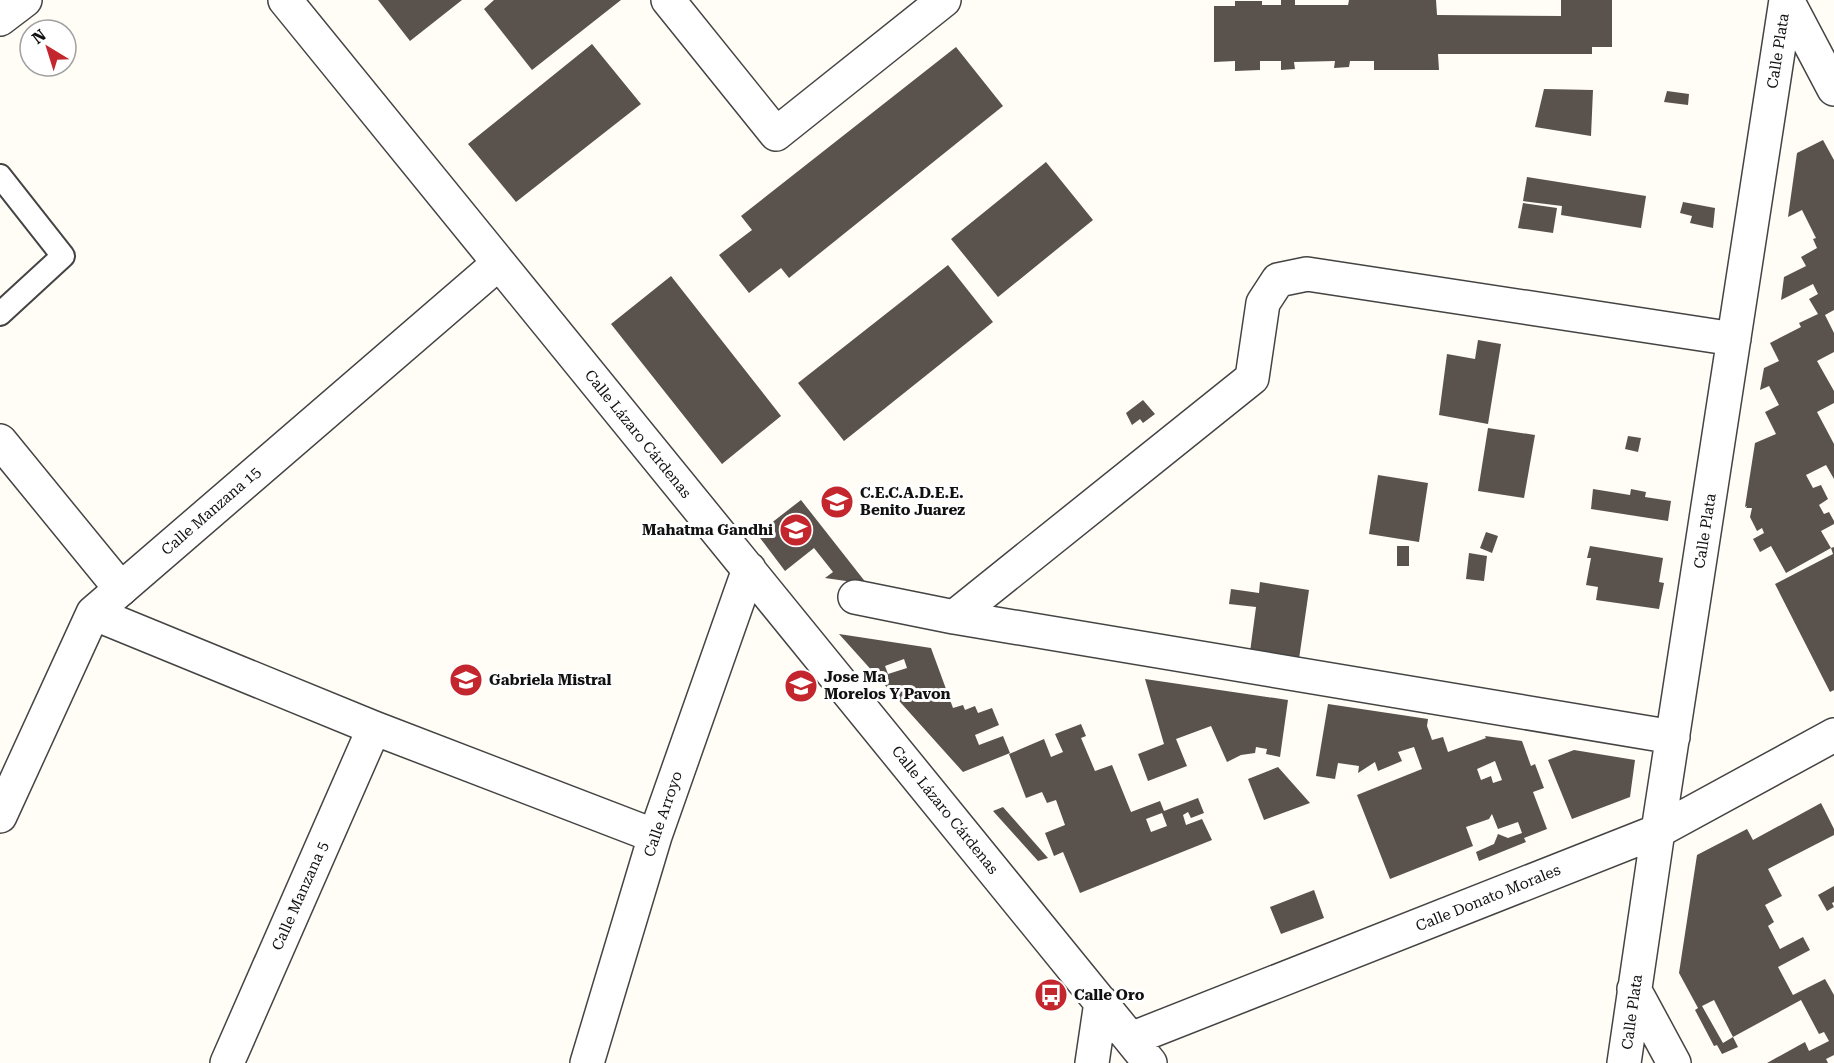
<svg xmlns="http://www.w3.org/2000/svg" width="1834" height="1063" font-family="'Roboto Serif',serif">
	<rect width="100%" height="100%" fill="#fffdf5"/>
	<path fill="#5a524d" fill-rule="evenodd" d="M 378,0 L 462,0 L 410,41 Z
		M 494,0 L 621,0 L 532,70 L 484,9 Z
		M 1281,0 L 1295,0 L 1295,5 L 1348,5 L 1349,0 L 1436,0 L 1437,15 L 1561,16 L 1561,0 L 1612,0 L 1612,47 L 1592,47 L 1592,54 L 1438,54 L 1439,70 L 1374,70 L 1374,61 L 1350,61 L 1349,67 L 1334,68 L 1335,61 L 1294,62 L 1295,69 L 1281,70 L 1281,61 L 1260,61 L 1260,70 L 1235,71 L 1235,61 L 1214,62 L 1214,6 L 1235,6 L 1235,1 L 1262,1 L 1262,5 L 1281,5 Z
		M 592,44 L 641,104 L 516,202 L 468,144 Z
		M 956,47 L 1003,106 L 789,278 L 781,268 L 749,293 L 719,255 L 752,230 L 741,216 Z
		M 1544,89 L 1593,90 L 1591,136 L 1535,127 Z
		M 1667,91 L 1689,94 L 1688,105 L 1664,102 Z
		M 1823,140 L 1834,160 L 1834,310 L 1825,315 L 1834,333 L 1834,352 L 1817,361 L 1834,391 L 1834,403 L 1817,412 L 1834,444 L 1834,479 L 1826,465 L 1806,475 L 1813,488 L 1821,485 L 1828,499 L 1819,505 L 1824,514 L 1829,512 L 1834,521 L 1834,524 L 1821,531 L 1831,548 L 1786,573 L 1771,546 L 1760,552 L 1753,539 L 1764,533 L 1762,528 L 1757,531 L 1750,517 L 1752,508 L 1746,508 L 1747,506 L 1745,507 L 1755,443 L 1776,434 L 1765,412 L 1779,405 L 1769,386 L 1760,390 L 1764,368 L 1779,361 L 1770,343 L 1801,327 L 1799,323 L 1818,314 L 1809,299 L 1818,294 L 1813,284 L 1781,300 L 1784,277 L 1806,266 L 1801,257 L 1817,248 L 1813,239 L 1816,238 L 1802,210 L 1788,217 L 1797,153 Z
		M 1046,162 L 1093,220 L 998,297 L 951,239 Z
		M 1527,177 L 1646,196 L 1641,228 L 1561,215 L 1562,206 L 1523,201 Z
		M 1683,202 L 1715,208 L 1713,228 L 1690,223 L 1692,216 L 1680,213 Z
		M 1523,203 L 1557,208 L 1553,233 L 1518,228 Z
		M 948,265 L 993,322 L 844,441 L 798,383 Z
		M 671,276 L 781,416 L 722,464 L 611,324 Z
		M 1478,340 L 1501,344 L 1488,424 L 1439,415 L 1447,354 L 1475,359 Z
		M 1143,400 L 1155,414 L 1143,423 L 1140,419 L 1132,425 L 1126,413 Z
		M 1488,428 L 1535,435 L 1524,498 L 1478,491 Z
		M 1628,436 L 1641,438 L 1638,452 L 1625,449 Z
		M 1378,475 L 1428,483 L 1419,542 L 1369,534 Z
		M 1593,489 L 1630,495 L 1631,489 L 1646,492 L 1645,497 L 1671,501 L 1668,521 L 1591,509 Z
		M 801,500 L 867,584 L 825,578 L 833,572 L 814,548 L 785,571 L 757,534 Z
		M 1486,532 L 1498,536 L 1492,553 L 1480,548 Z
		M 1397,546 L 1409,546 L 1409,566 L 1397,566 Z
		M 1590,546 L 1663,558 L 1659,582 L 1664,583 L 1659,609 L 1596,600 L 1598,587 L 1586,585 L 1591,558 L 1587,558 Z
		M 1834,547 L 1834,690 L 1830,692 L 1775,584 L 1833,554 L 1831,548 Z
		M 1469,553 L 1487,556 L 1484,581 L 1466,579 Z
		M 1260,582 L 1309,590 L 1299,659 L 1250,652 L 1256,607 L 1229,604 L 1231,589 L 1259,593 Z
		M 839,634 L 931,648 L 953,708 L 963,705 L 965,710 L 975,706 L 978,713 L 992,708 L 999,725 L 975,735 L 979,745 L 1003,736 L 1010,753 L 963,772 ZM 904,659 L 907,668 L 888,674 L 885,666 Z
		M 1145,679 L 1288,700 L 1280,757 L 1266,754 L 1267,749 L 1256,747 L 1255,753 L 1241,755 L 1227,762 L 1211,726 L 1176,739 L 1187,766 L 1148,781 L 1138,754 L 1164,744 Z
		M 1328,704 L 1428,719 L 1427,726 L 1432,740 L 1443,737 L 1448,752 L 1486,738 L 1485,736 L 1522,741 L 1531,766 L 1535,764 L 1544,788 L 1533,792 L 1547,829 L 1524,838 L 1526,842 L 1479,861 L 1476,852 L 1494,844 L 1498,834 L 1508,838 L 1522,833 L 1518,822 L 1498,829 L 1492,814 L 1489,819 L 1466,827 L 1473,846 L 1390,879 L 1357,795 L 1422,769 L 1414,747 L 1398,752 L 1402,761 L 1378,771 L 1375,762 L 1358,773 L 1359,766 L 1338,763 L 1335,779 L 1316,776 ZM 1495,761 L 1502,780 L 1493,783 L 1491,776 L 1481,780 L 1477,769 Z
		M 1081,724 L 1086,736 L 1081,738 L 1095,771 L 1112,765 L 1131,812 L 1160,801 L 1164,811 L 1198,798 L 1204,813 L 1191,818 L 1188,812 L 1183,815 L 1186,825 L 1202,819 L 1212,840 L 1080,893 L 1063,852 L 1054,856 L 1045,833 L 1065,825 L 1056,800 L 1047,803 L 1042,792 L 1026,798 L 1009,754 L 1044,739 L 1051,757 L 1063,752 L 1055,734 ZM 1162,813 L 1167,826 L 1151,832 L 1146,819 Z
		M 1574,750 L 1635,760 L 1630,797 L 1572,819 L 1548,760 Z
		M 1278,767 L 1310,803 L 1264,820 L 1248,779 Z
		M 1821,803 L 1834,829 L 1834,835 L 1768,869 L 1782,896 L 1765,905 L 1774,922 L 1768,926 L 1780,949 L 1803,937 L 1810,950 L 1778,967 L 1793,995 L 1825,979 L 1834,995 L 1834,1055 L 1826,1059 L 1828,1063 L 1767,1063 L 1805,1042 L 1809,1051 L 1829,1041 L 1824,1032 L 1819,1034 L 1801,1000 L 1733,1037 L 1714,1000 L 1702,1006 L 1723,1043 L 1733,1037 L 1738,1047 L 1722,1054 L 1717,1045 L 1714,1046 L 1695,1010 L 1698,1008 L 1679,973 L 1697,855 L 1747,829 L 1753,840 Z
		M 1003,807 L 1048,858 L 1038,861 L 993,811 Z
		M 1834,886 L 1834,902 L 1832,903 L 1834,907 L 1827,911 L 1818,895 Z
		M 1314,890 L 1324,918 L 1281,934 L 1270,907 Z"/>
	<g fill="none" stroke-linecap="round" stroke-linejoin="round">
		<defs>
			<path id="service" d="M 0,176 L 63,256 L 0,314"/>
			<path id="pedestrian" d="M 0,441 L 121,589"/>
			<path id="minor" d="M 285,0 L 1150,1063
				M 668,0 L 776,134 L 944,0
				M 1787,0 L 1834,89
				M 0,19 L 25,0
				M 855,597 L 954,617 L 1673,737
				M 93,613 L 374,728 L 655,836
				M 954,617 L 1252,378 L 1263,303 L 1278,280 L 1307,274 L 1734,339
				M 0,816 L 93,613 L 499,263
				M 1634,989 L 1674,1063
				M 1131,1039 L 1658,831 L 1834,735
				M 227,1063 L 374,728
				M 587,1063 L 655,836 L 749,569
				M 1092,1063 L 1101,1002
				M 1624,1063 L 1658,831 L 1786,0"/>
		</defs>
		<use href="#service" stroke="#444" stroke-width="26"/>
		<use href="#pedestrian" stroke="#444" stroke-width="36"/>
		<use href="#minor" stroke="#444" stroke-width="36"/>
		<use href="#service" stroke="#fff" stroke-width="22"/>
		<use href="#pedestrian" stroke="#fff" stroke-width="33"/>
		<use href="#minor" stroke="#fff" stroke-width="33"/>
	</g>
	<defs>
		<symbol id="university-disc" viewBox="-11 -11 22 22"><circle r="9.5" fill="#c4262e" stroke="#fff"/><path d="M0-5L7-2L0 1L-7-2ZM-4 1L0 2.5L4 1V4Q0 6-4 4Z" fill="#fff"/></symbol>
		<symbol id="school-disc" viewBox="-11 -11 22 22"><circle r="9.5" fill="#c4262e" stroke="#fff"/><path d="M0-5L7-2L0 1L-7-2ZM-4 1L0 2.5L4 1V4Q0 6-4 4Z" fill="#fff"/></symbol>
		<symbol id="bus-disc" viewBox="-11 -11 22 22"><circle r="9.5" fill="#c4262e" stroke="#fff"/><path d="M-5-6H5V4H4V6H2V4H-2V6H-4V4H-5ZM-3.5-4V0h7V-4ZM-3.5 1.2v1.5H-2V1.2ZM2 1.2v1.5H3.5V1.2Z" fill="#fff"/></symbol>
	</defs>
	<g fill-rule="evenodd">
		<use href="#university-disc" x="818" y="483" width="38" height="38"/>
		<use href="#school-disc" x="777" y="511" width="38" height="38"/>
		<use href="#school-disc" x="447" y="661" width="38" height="38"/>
		<use href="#school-disc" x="782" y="667" width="38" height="38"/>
		<use href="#bus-disc" x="1032" y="976" width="38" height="38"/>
	</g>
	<g text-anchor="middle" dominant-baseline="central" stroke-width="6" stroke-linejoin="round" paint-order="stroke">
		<g font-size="15" fill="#111" stroke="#fff">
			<text transform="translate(1778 51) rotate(-81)">Calle Plata</text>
			<text transform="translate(638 434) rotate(51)">Calle Lázaro Cárdenas</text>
			<text transform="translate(211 511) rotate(-41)">Calle Manzana 15</text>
			<text transform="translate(1705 531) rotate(-81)">Calle Plata</text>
			<text transform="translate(945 810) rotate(51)">Calle Lázaro Cárdenas</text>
			<text transform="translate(663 814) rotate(-71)">Calle Arroyo</text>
			<text transform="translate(300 896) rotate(-66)">Calle Manzana 5</text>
			<text transform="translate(1488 898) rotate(-22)">Calle Donato Morales</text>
			<text transform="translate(1632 1012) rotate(-82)">Calle Plata</text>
		</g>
		<g font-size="15" font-weight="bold" fill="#111" stroke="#fff" text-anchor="start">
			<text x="860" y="493">C.E.C.A.D.E.E.<tspan x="860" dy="17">Benito Juarez</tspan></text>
			<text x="773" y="530" text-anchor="end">Mahatma Gandhi</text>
			<text x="824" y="677">Jose Ma<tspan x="824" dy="17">Morelos Y Pavon</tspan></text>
			<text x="489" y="680">Gabriela Mistral</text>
			<text x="1074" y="995">Calle Oro</text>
		</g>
	</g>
	<g transform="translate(48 48) rotate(322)"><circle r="28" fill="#ffffff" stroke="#a0a0a0" stroke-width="1.5"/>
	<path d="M0-4.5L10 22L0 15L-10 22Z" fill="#c4262e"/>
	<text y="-9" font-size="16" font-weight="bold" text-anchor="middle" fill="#111111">N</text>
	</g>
</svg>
